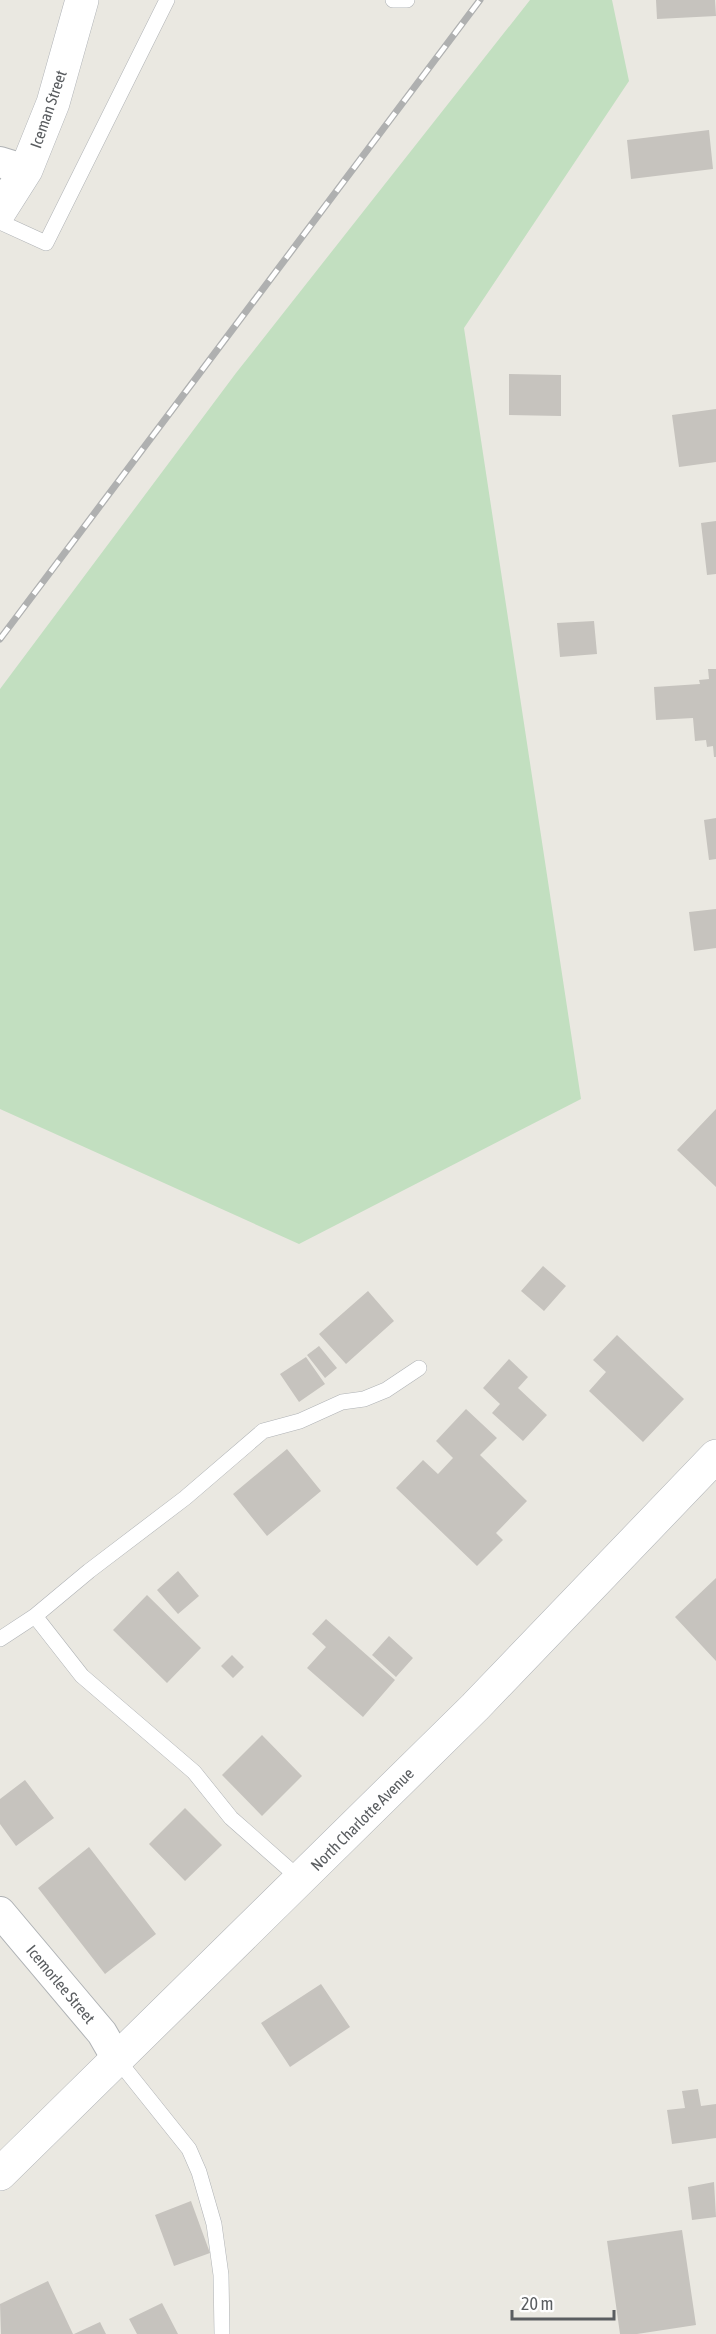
<svg xmlns="http://www.w3.org/2000/svg" width="716" height="2334" font-family="'Asap Condensed',sans-serif">
	<rect width="100%" height="100%" fill="#eae8e1"/>
	<path fill="#c2dfc0" d="M 530,0 L 612,0 L 629,81 L 464,328 L 581,1099 L 299,1244 L 0,1109 L 0,689 L 236,373 Z"/>
	<path fill="#c6c3be" d="M 656,0 L 715,0 L 716,16 L 657,19 Z
		M 709,130 L 713,169 L 631,179 L 627,140 Z
		M 509,374 L 561,375 L 561,416 L 509,415 Z
		M 716,409 L 716,462 L 679,467 L 672,415 Z
		M 716,521 L 716,574 L 707,575 L 701,523 Z
		M 594,621 L 597,654 L 560,657 L 557,623 Z
		M 708,669 L 716,669 L 716,757 L 714,757 L 713,746 L 707,747 L 706,740 L 695,741 L 693,718 L 656,720 L 654,687 L 700,684 L 699,680 L 709,679 Z
		M 716,818 L 716,859 L 709,860 L 704,820 Z
		M 716,909 L 716,948 L 694,951 L 689,912 Z
		M 716,1109 L 716,1187 L 677,1150 Z
		M 543,1266 L 566,1286 L 544,1311 L 521,1291 Z
		M 368,1291 L 394,1321 L 346,1364 L 319,1334 Z
		M 617,1335 L 684,1399 L 643,1442 L 589,1391 L 606,1372 L 593,1360 Z
		M 319,1346 L 337,1368 L 325,1378 L 307,1355 Z
		M 306,1357 L 325,1384 L 299,1402 L 280,1374 Z
		M 509,1359 L 528,1377 L 518,1388 L 547,1415 L 523,1441 L 492,1413 L 500,1404 L 483,1388 Z
		M 466,1409 L 497,1438 L 480,1455 L 527,1501 L 496,1533 L 503,1540 L 477,1566 L 396,1488 L 423,1460 L 438,1474 L 453,1458 L 436,1441 Z
		M 287,1449 L 321,1491 L 267,1536 L 233,1494 Z
		M 178,1571 L 199,1596 L 178,1614 L 157,1590 Z
		M 716,1578 L 716,1661 L 675,1617 Z
		M 147,1595 L 201,1648 L 167,1683 L 113,1630 Z
		M 326,1619 L 395,1680 L 363,1717 L 307,1668 L 326,1647 L 312,1634 Z
		M 389,1636 L 413,1658 L 396,1677 L 372,1655 Z
		M 232,1655 L 244,1667 L 233,1678 L 221,1666 Z
		M 262,1735 L 302,1776 L 262,1816 L 222,1775 Z
		M 25,1780 L 54,1818 L 16,1846 L 0,1824 L 0,1799 Z
		M 185,1808 L 222,1845 L 185,1881 L 149,1844 Z
		M 89,1847 L 156,1934 L 105,1974 L 38,1888 Z
		M 321,1984 L 350,2027 L 290,2067 L 261,2023 Z
		M 698,2089 L 701,2106 L 716,2104 L 716,2138 L 672,2144 L 667,2110 L 685,2108 L 682,2091 Z
		M 714,2182 L 716,2217 L 692,2220 L 688,2187 Z
		M 191,2201 L 210,2253 L 174,2266 L 155,2215 Z
		M 682,2230 L 696,2325 L 637,2334 L 620,2334 L 607,2241 Z
		M 48,2281 L 73,2334 L 1,2334 L 0,2304 Z
		M 162,2303 L 178,2334 L 137,2334 L 129,2319 Z
		M 100,2322 L 106,2334 L 74,2334 Z"/>
	<g fill="none" stroke-linecap="round" stroke-linejoin="round">
		<defs>
			<path id="service" d="M 393,0 L 407,0
				M 0,222 L 46,243 L 167,0
				M 35,1616 L 82,1676 L 194,1772 L 231,1818 L 300,1879
				M 0,1639 L 35,1616 L 89,1571 L 185,1498 L 263,1431 L 300,1421 L 342,1402 L 364,1399 L 386,1390 L 419,1368
				M 117,2059 L 189,2149 L 199,2172 L 214,2224 L 221,2275 L 222,2334"/>
			<path id="minor" d="M 0,162 L 26,170
				M 0,1912 L 102,2033 L 117,2059"/>
			<path id="secondary" d="M 0,211 L 26,170 L 53,103 L 82,0
				M 0,2174 L 475,1707 L 716,1456"/>
		</defs>
		<use href="#service" stroke="#afb2b5" stroke-width="16"/>
		<use href="#minor" stroke="#afb2b5" stroke-width="32"/>
		<use href="#secondary" stroke="#aeb1b5" stroke-width="34"/>
		<use href="#service" stroke="#fff" stroke-width="15"/>
		<use href="#minor" stroke="#fff" stroke-width="30"/>
		<use href="#secondary" stroke="#fff" stroke-width="33"/>
		<defs>
			<path id="rail" d="M 0,639 L 480,0"/>
		</defs>
		<use href="#rail" stroke="#afb0b0" stroke-width="7"/>
		<use href="#rail" stroke="#fff" stroke-width="4.5" stroke-dasharray="14" stroke-linecap="butt"/>
	</g>
	<g text-anchor="middle" dominant-baseline="central" stroke-width="4.5" stroke-linejoin="round" paint-order="stroke">
		<g font-size="16" fill="#5a5d60" stroke="#fff">
			<text transform="translate(48 109) rotate(-71)">Iceman Street</text>
			<text transform="translate(362 1819) rotate(-45)">North Charlotte Avenue</text>
			<text transform="translate(61 1984) rotate(50)">Icemorlee Street</text>
		</g>
	</g>
	<path d="M512 2310v9h102v-9" fill="none" stroke="#5a5d60" stroke-width="3"/>
	<text x="521" y="2310" font-size="18" fill="#5a5d60" stroke="#ffffff" stroke-width="4.5" paint-order="stroke">20 m</text>
</svg>
